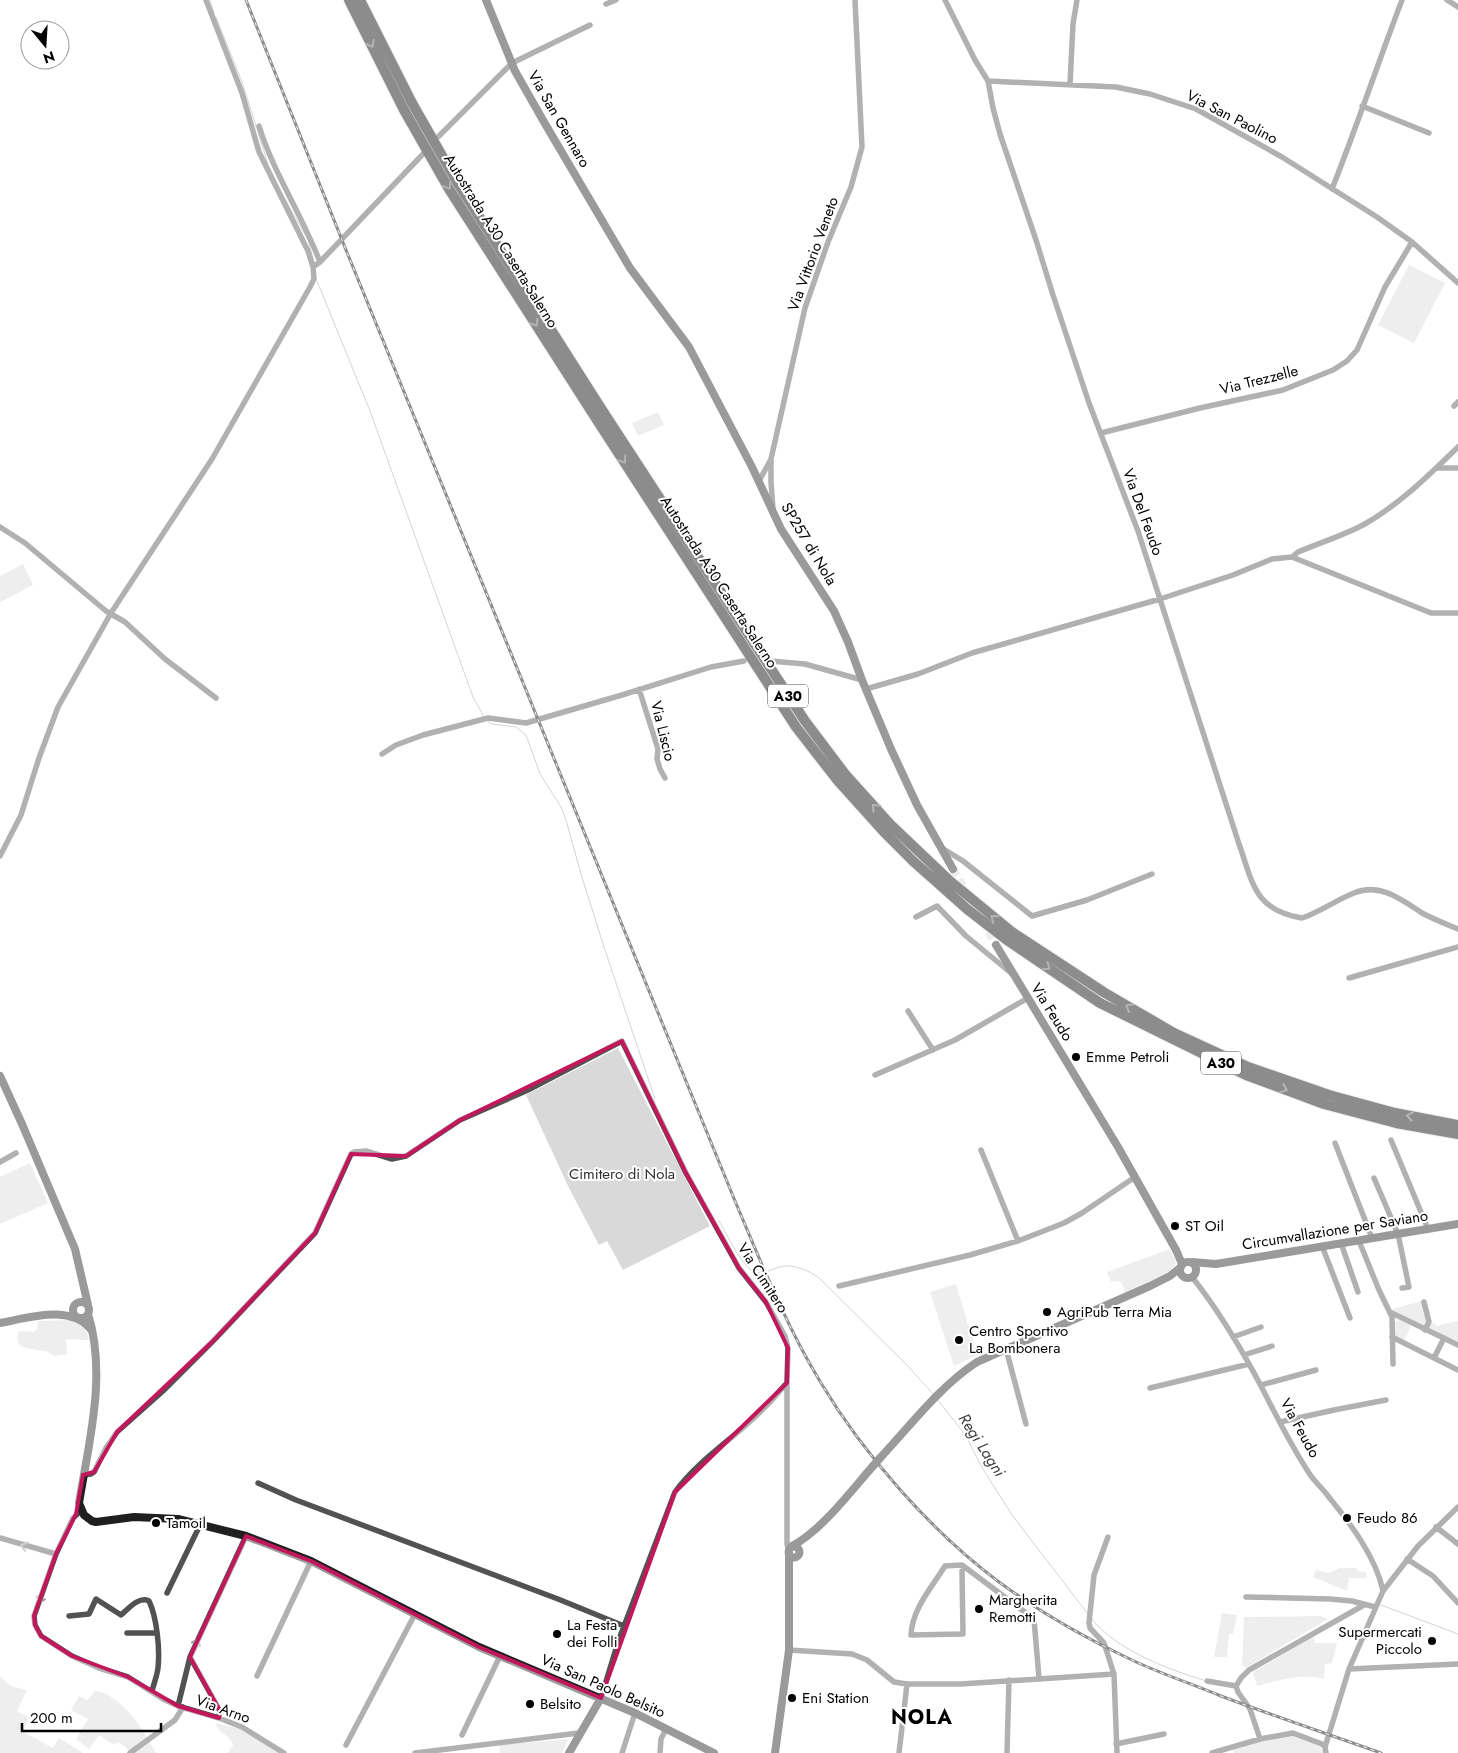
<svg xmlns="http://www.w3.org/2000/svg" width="1458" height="1753" font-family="Jost,sans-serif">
	<rect width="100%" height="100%" fill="#fff"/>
	<path fill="#d9d9d9" d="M 1409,265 L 1445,283 L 1414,343 L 1378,325 Z
		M 658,412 L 664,425 L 638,436 L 632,423 Z
		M 23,564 L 33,585 L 0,602 L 0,576 Z
		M 618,1048 L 710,1226 L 623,1270 L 607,1241 L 599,1245 L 569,1188 L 526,1095 Z
		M 30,1163 L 48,1203 L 0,1224 L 0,1177 Z
		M 1170,1249 L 1175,1259 L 1176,1264 L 1166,1274 L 1125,1292 L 1121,1282 L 1114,1281 L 1111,1282 L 1107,1272 Z
		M 956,1284 L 977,1355 L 954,1366 L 930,1292 Z
		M 1422,1301 L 1427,1321 L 1424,1326 L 1392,1309 Z
		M 69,1320 C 80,1324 87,1328 89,1340 L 66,1339 L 67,1354 L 55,1356 C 51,1355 49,1352 45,1351 C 33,1348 11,1351 19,1331 L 34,1332 L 37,1329 L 38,1321 Z
		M 1400,1320 L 1411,1326 L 1404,1341 L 1395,1335 L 1395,1322 Z
		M 1458,1321 L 1458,1343 L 1427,1328 L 1428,1325 L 1435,1323 L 1436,1326 Z
		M 1340,1568 L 1357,1568 L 1357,1571 L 1366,1572 L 1367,1578 L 1349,1578 L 1347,1591 L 1313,1577 L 1316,1570 L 1329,1573 Z
		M 1222,1613 L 1237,1615 L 1233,1634 L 1229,1634 L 1227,1657 L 1214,1657 Z
		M 1321,1616 L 1328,1619 L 1247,1667 L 1242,1666 L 1244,1617 Z
		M 1313,1637 L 1316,1643 L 1337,1643 L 1332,1663 L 1325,1664 L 1324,1679 C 1300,1673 1280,1680 1257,1686 L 1253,1672 Z
		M 0,1677 L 11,1686 L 27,1690 L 17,1711 L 29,1718 L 23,1732 L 53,1748 L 59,1738 L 83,1753 L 0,1753 Z
		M 95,1691 C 123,1695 143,1730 156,1753 L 127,1753 L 129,1750 L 118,1742 L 114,1745 L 99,1735 L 89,1749 L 76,1739 L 88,1719 L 71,1710 L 79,1696 L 87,1700 Z
		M 215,1723 L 241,1729 L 280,1753 L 228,1753 L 233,1745 C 230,1735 218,1733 215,1723 Z
		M 1293,1735 L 1318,1745 L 1324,1753 L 1233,1753 L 1233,1747 Z
		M 569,1739 L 562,1753 L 500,1753 L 499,1745 Z"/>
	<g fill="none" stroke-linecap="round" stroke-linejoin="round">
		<path stroke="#a0a0a0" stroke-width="1" d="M 210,0 L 214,13
			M 216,17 L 242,82 L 268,164
			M 285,199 L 308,240 L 314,262
			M 317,281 L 370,411 L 473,697 L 484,717
			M 486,720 L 492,724 L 516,727 L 526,735 L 540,774 L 561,807 L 566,820 L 581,874 L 604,947 L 655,1099
			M 719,1221 C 727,1234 741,1265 754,1272 C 762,1276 775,1267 784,1266 C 796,1265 810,1271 819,1278 L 906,1364 L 933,1394
			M 937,1399 L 966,1436 L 981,1466 L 1012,1515 L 1088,1614
			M 1381,1605 L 1458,1634
			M 1092,1619 C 1115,1649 1167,1669 1203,1680"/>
		<path stroke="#d9d9d9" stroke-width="8" stroke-dasharray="8 4" stroke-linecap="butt" d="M 953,869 L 996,945"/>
		<defs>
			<path id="highway" d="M 349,0 L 404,110 L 449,189 L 597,420 L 796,727 L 838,781 L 884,832 L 913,861 L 967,909 L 1007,940 L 1100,1003 L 1246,1075 L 1324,1104 L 1396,1123 L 1458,1134
				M 360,0 L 412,103 L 457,182 L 602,410 L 805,721 L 845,774 L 890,824 L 950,881 L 1012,932 L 1105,993 L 1174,1033 L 1248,1067 L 1329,1095 L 1395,1113 L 1458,1125"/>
		</defs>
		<use href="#highway" stroke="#dbdbdb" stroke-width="12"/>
		<path stroke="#525252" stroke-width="5.5" d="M 206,0 L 242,93 L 259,152 L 308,251 L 313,267
			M 945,0 L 975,60 L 988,81 L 993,108 L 1000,134 L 1036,240 L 1053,295 L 1089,403 L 1138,531 L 1239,844 C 1253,883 1254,910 1302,918 C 1320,912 1336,900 1354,893 C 1380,882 1402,900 1422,913 C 1433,919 1446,924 1458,929
			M 1447,0 L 1458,7
			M 606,4 L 616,0
			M 988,81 L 1116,87 L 1150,94 L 1196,109 L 1282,157 L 1377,217 L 1412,242 L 1458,283
			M 1070,84 L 1073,24 L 1077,0
			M 1362,106 L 1429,133
			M 259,126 C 274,174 302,215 320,262
			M 439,136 L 512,63 L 590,25
			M 1332,189 C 1357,126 1378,63 1402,0
			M 1454,406 L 1458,402
			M 1101,433 L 1200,408 L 1283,390 L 1333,370 L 1347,361 L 1357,350 L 1385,287 L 1412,242
			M 1437,468 L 1458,468
			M 759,481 L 770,461
			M 773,509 L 771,482 L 771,459 L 805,308 L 828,242 L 851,187 L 862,147 L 855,0
			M 0,527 L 25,543 L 106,611 L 125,622 L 165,659 L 216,698
			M 1292,557 L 1298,552 C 1319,543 1342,536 1363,525 C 1399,505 1428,476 1458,447
			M 770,661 L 805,664 L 862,680
			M 639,689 L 658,749 L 657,759 L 660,769 L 665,778
			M 866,689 L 918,674 L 972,653 L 1160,599 L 1233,575 L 1272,559 L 1292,557 L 1431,613 L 1458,613
			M 382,754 L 396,745 L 423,735 L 488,718 L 526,723 L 622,695 L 711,667 L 744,661
			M 942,848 L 963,861 L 1032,916 L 1087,900 L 1152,874
			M 0,856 L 21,815 L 39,758 L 58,707 L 111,613 L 212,459 L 310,287 L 314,279 L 313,267 L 320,262 L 423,154
			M 916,917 L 937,906 L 966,936 L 1011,973
			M 1349,978 L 1458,947
			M 908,1011 L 933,1050
			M 875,1075 L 955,1040 L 1028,998
			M 1391,1140 L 1428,1229
			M 1335,1143 L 1372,1238
			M 981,1150 L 1018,1241
			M 0,1162 L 16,1153
			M 1374,1178 L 1398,1234 L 1409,1287 L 1402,1288
			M 1359,1241 L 1379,1290 L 1392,1317 L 1393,1364
			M 1341,1243 L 1358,1292
			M 1322,1246 L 1350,1318
			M 1192,1277 C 1219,1311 1241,1348 1261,1386 C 1277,1417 1292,1448 1311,1476 C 1316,1483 1323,1489 1328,1496 C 1350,1523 1376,1557 1383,1591
			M 839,1286 L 970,1255 L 1018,1241 L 1064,1223 L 1082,1213 L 1135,1177
			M 1424,1302 L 1429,1322 L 1425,1330
			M 1390,1312 L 1458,1345
			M 1233,1337 L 1261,1327
			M 1392,1337 L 1458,1370
			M 1006,1349 L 1026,1424
			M 1244,1355 L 1272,1346
			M 1434,1358 L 1444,1338
			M 1261,1385 L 1316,1370
			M 1150,1388 L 1249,1364
			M 1280,1422 L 1334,1410 L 1386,1400
			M 83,1475 L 91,1474 L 94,1472 L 106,1448 L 117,1432 L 163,1391 L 213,1341 L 315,1233 L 351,1154 L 354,1152 L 366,1151 L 392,1159 L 406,1156 L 460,1120 L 528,1090 L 622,1041 L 686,1173 L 739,1268 L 766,1302 L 785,1336 L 788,1348 L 787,1383 L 787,1544 L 789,1551
			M 258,1483 L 296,1500 L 558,1599 L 624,1626
			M 1436,1527 L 1458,1544
			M 1108,1537 L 1094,1575 L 1089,1623 L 1090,1628 L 1104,1643 L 1114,1674 L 1117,1753
			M 0,1538 L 56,1554 L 73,1518 L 81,1511
			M 56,1554 L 34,1616 L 35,1625 L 41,1636 L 72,1656 L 99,1668 L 128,1677 L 163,1699 L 178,1706 L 219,1718 L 242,1727 L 284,1753
			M 1407,1559 L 1433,1576 L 1458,1603
			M 962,1571 L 963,1634 L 911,1635 C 912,1609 932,1587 945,1566 L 962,1565 L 1034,1619 L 1039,1678
			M 167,1593 L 200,1525
			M 1246,1597 L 1330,1599 L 1352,1601 L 1375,1607
			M 69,1616 L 89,1614 L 96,1599 L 121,1615 C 129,1608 139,1596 149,1601 C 157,1618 160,1649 158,1668 C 157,1676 154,1683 152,1691
			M 127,1633 L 157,1633
			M 789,1650 L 852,1654 L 867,1660 L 894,1682 L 907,1684 L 961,1684 L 1114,1674
			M 190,1657 L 220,1711 L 219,1718
			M 1349,1669 L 1458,1664
			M 257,1676 L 311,1561
			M 1207,1681 L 1236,1686 L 1241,1678 L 1249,1670 L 1364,1605
			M 1236,1686 L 1238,1692 L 1250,1709 L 1260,1739
			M 601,1698 L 618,1642 L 675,1492 C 699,1459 735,1438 763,1409 C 772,1401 779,1391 787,1383
			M 178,1706 L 190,1657 L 246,1536
			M 462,1735 L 500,1656
			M 1116,1744 L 1164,1734
			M 346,1745 L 415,1614
			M 1325,1747 L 1349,1669 L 1383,1591 L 1418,1546 L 1458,1507
			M 130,1753 L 175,1720 L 183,1707
			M 415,1753 L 579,1733
			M 622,1753 L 635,1713
			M 660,1753 L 661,1739 L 666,1729
			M 899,1753 L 907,1684
			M 1007,1753 L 1009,1680
			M 1212,1753 L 1260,1739 L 1293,1733 L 1322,1744 L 1325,1747 L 1326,1753"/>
		<path stroke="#1f1f1f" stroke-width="8" d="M 486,0 L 515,71 L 544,122 L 630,268 L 689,347 L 752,467 L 781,529 L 834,611 L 848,642 L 862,680 L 891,749 L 917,805 L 953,869
			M 996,945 L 1118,1147 L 1176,1250 L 1182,1264
			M 0,1076 L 22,1124 L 75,1249 L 88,1305
			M1180 1270a8 8 0 1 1 16 0a8 8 0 1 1-16 0Z
			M 1192,1262 L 1216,1264 L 1458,1224
			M73 1310a8 8 0 1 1 16 0a8 8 0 1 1-16 0Z
			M 88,1314 C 107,1374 89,1442 79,1503 L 84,1515 L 92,1521 L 96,1522 L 134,1517 L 178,1519 L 246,1536 L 311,1561 L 479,1647 L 635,1713 L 714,1753
			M 0,1323 C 28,1318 72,1303 92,1331
			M 880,1458 C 911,1425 939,1387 977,1362 L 1150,1286 L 1170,1276 L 1181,1267
			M 792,1546 C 821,1531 851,1491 873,1466
			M788.5 1552a5.5 5.5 0 1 1 11 0a5.5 5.5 0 1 1-11 0Z
			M 569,1753 L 601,1698
			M 775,1753 L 789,1650 L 789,1552"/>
		<use href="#highway" stroke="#000" stroke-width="10"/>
		<defs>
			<path id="rail" d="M 246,0 L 346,250 L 735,1201 C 761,1262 786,1326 821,1383 C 864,1455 932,1532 999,1582 C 1041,1613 1087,1639 1134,1661 C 1162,1674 1192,1684 1221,1696 C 1274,1716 1328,1734 1381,1753"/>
		</defs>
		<use href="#rail" stroke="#000" stroke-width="3"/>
		<use href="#rail" stroke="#fff" stroke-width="1" stroke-dasharray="4" stroke-linecap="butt"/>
		<path stroke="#1f1f1f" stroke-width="8" d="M 873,1466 L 880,1458"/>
	</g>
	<defs><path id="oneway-chevron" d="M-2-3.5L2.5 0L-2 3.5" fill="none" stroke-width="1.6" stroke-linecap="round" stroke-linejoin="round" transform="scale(1.25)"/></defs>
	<g stroke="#595959">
		<use href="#oneway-chevron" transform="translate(371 44) rotate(63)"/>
		<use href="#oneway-chevron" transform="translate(448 186) rotate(59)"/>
		<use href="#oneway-chevron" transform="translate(535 323) rotate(58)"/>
		<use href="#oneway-chevron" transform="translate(623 460) rotate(57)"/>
		<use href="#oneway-chevron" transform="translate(875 807) rotate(-133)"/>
		<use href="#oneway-chevron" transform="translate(994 918) rotate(-141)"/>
		<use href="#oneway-chevron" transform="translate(1047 967) rotate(34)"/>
		<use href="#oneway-chevron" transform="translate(1129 1007) rotate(-151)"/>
		<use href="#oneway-chevron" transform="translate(1284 1089) rotate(21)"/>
		<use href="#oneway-chevron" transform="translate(1410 1116) rotate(-170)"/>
	</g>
	<g stroke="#979797">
		<use href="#oneway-chevron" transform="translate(24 1546) rotate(-163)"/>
		<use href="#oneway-chevron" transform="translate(40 1600) rotate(111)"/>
		<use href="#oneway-chevron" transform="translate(197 1642) rotate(-65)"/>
	</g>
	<path d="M0 0H1458V1753H0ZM 622,1041 L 686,1173 L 739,1268 L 766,1302 L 788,1348 L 787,1383 L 675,1492 L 601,1698 L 479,1647 L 311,1561 L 246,1536 L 190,1657 L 220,1711 L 219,1718 L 178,1706 L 128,1677 L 72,1656 L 41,1636 L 35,1625 L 34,1616 L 56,1554 L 76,1514 L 83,1475 L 94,1472 L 117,1432 L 213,1341 L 315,1233 L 351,1154 L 406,1156 L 460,1120 Z" fill="#fff" fill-opacity=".55" fill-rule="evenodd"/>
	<path fill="none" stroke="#c2185b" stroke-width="4" stroke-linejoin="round" d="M 622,1041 L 686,1173 L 739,1268 L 766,1302 L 788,1348 L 787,1383 L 675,1492 L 601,1698 L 479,1647 L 311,1561 L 246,1536 L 190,1657 L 220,1711 L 219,1718 L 178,1706 L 128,1677 L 72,1656 L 41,1636 L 35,1625 L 34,1616 L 56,1554 L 76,1514 L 83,1475 L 94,1472 L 117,1432 L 213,1341 L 315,1233 L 351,1154 L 406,1156 L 460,1120 Z"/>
	<g fill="#000" stroke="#fff" stroke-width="2">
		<circle cx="1076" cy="1057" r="5"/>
		<circle cx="1175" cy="1226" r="5"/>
		<circle cx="1047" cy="1312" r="5"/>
		<circle cx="959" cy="1340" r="5"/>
		<circle cx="1347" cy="1518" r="5"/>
		<circle cx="156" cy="1523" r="5"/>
		<circle cx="979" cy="1609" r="5"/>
		<circle cx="557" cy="1634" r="5"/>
		<circle cx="1432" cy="1641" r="5"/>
		<circle cx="792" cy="1698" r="5"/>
		<circle cx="530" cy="1704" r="5"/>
	</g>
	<g text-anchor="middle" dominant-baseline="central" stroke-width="4" stroke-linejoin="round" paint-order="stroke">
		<g fill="#fff" stroke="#4c4c4c" stroke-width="1">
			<rect x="768" y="684.5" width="40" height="23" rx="4"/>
			<rect x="1201" y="1051.5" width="40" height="23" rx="4"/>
		</g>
		<g font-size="14" font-weight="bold" fill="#000">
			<text x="788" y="696">A30</text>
			<text x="1221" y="1063">A30</text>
		</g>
		<g font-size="15" fill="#000" stroke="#fff">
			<text transform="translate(1232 117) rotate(27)">Via San Paolino</text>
			<text transform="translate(559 119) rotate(60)">Via San Gennaro</text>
			<text transform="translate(501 241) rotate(58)">Autostrada A30 Caserta-Salerno</text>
			<text transform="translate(813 254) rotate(-70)">Via Vittorio Veneto</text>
			<text transform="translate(1259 380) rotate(-14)">Via Trezzelle</text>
			<text transform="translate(1143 512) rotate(70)">Via Del Feudo</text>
			<text transform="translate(809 544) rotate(59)">SP257 di Nola</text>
			<text transform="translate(719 582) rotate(57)">Autostrada A30 Caserta-Salerno</text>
			<text transform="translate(663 731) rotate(76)">Via Liscio</text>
			<text transform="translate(1052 1012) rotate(58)">Via Feudo</text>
			<text transform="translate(1335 1230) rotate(-9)">Circumvallazione per Saviano</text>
			<text transform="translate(763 1278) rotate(57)">Via Cimitero</text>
			<text transform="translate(1300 1428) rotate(61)">Via Feudo</text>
			<text transform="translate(603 1686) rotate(24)">Via San Paolo Belsito</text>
			<text transform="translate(223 1709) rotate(20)">Via Arno</text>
		</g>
		<g font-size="15" fill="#000" stroke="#fff" text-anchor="start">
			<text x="1086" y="1057">Emme Petroli</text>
			<text x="1185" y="1226">ST Oil</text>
			<text x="1057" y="1312">AgriPub Terra Mia</text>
			<text x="969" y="1331">Centro Sportivo<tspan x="969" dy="17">La Bombonera</tspan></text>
			<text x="1357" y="1518">Feudo 86</text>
			<text x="166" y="1523">Tamoil</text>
			<text x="989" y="1600">Margherita<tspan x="989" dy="17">Remotti</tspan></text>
			<text x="567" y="1625">La Festa<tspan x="567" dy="17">dei Folli</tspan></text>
			<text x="1422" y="1632" text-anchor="end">Supermercati<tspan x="1422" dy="17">Piccolo</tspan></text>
			<text x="802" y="1698">Eni Station</text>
			<text x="540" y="1704">Belsito</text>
		</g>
		<g font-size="15" fill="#303030" stroke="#fff">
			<text x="622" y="1174">Cimitero di Nola</text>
		</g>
		<g font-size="16" font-style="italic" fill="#414141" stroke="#fff">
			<text transform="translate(982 1445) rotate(57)">Regi Lagni</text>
		</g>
		<g font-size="20" font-weight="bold" letter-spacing="1" fill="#000" stroke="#fff">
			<text x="922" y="1717">NOLA</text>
		</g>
	</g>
	<g transform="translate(45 45) rotate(162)"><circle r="24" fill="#ffffff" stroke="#999999"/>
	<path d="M0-4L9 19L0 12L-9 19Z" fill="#000000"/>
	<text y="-8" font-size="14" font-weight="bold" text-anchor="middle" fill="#000000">N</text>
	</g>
	<path d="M22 1723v8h139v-8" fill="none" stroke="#000000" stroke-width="2.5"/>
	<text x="30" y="1723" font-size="15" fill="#000000" stroke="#ffffff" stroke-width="4" paint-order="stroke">200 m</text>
</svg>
